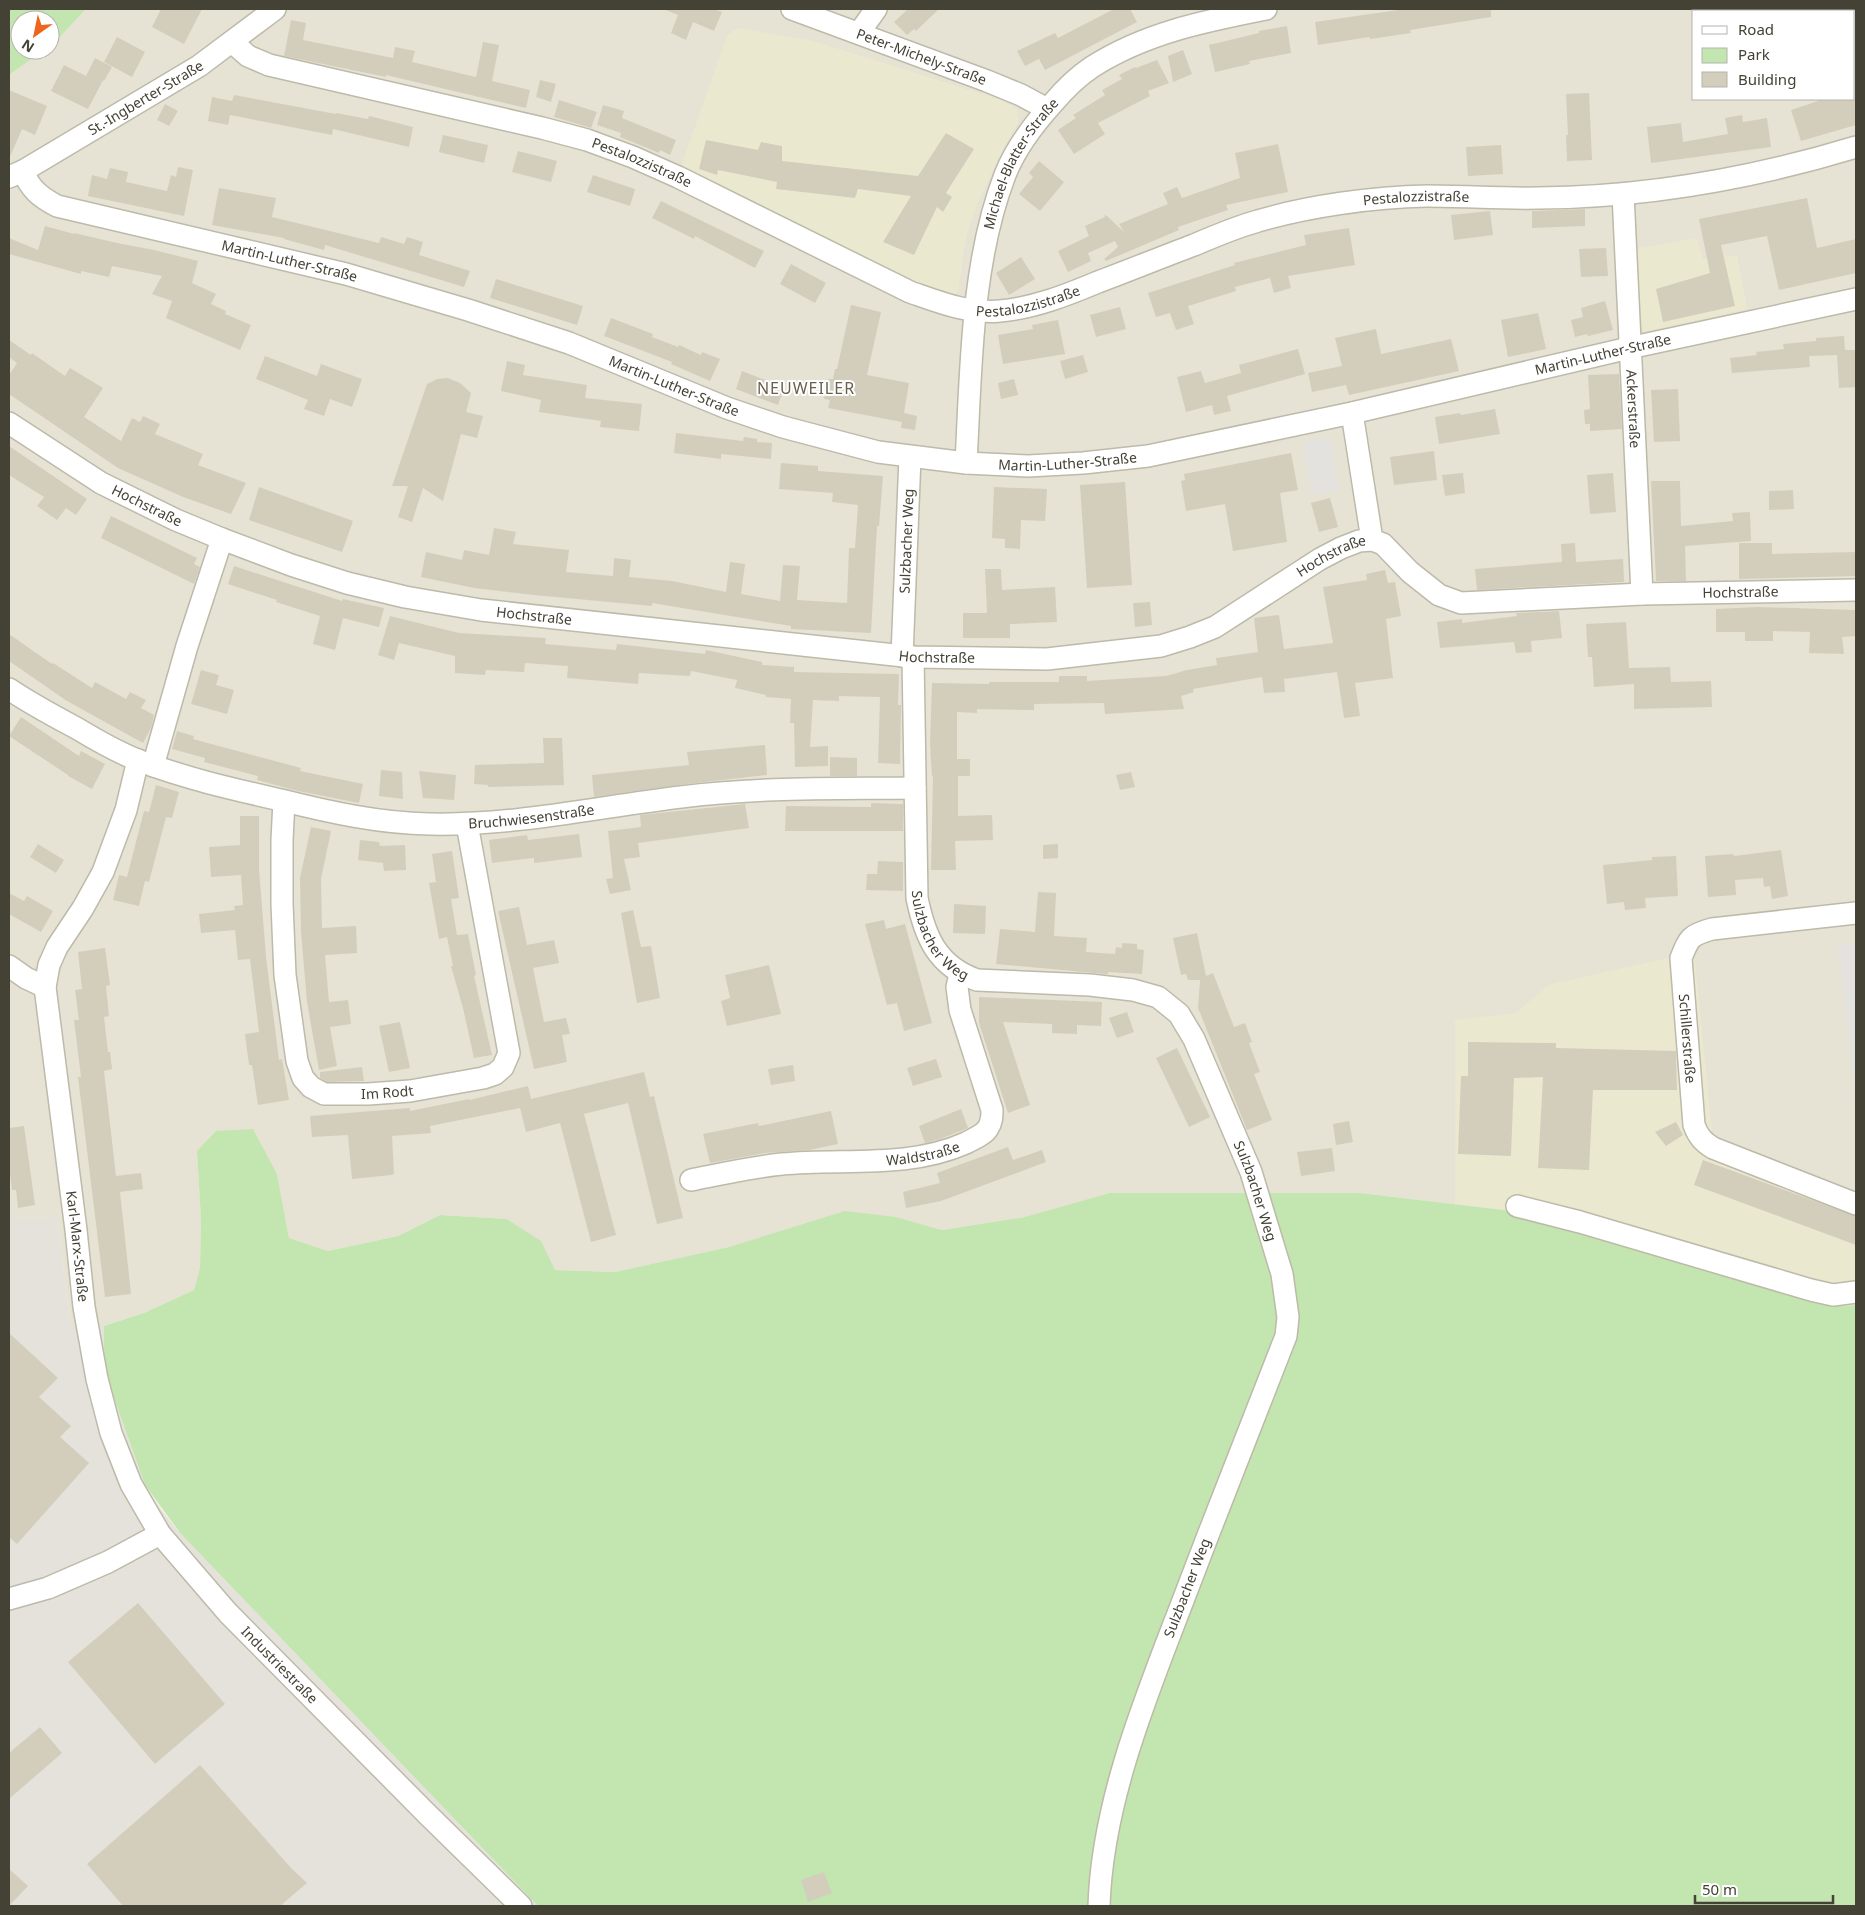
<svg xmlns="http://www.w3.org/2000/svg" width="1865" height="1915" viewBox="0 0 1865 1915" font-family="'Noto Sans',sans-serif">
<rect width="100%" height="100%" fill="#f2f1e6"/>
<path fill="#e6e3d4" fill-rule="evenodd" d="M86,9H1856V1305L1520,1212L1360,1193L1025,1217L942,1230L896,1217L729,1247L615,1272L555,1270L540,1241L507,1219L440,1215L398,1236L328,1251L289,1238L277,1174L197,1151L201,1220L200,1268L194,1290L144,1313L104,1326L70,1325L57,1217L9,1218V75L44,50H50V46L57,40ZM1694,11H1854V99H1694Z"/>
<path fill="#e4e2da" d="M57,1217L70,1325L104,1326V1370L145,1485L161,1510L181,1534L538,1906H9V1218Z"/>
<path fill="#ebe8d0" d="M737,28L813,41L1001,100L1017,109L1018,122L1005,145L979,200L966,236L958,291L954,294L946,293L909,281L685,168L682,164L727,36Z
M1696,238L1703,259L1737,255L1747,309L1643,332L1635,249Z
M1694,952L1712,1135L1856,1191V1305L1842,1306L1520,1212L1455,1204V1020L1516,1013L1549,985Z"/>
<path fill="#c3e5b0" d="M9,9H86L57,40L50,46V20H20V50H44L9,75Z
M253,1129L277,1174L289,1238L328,1251L398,1236L440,1215L507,1219L541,1241L555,1270L615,1272L729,1247L845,1211L896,1217L942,1230L1025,1217L1110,1193H1360L1520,1212L1842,1306L1856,1305V1906H538L181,1534L145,1485L104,1370V1326L144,1313L194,1290L200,1268L201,1220L197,1151L216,1131Z"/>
<path fill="#e3e2de" d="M1329,437L1340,490L1313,496L1302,443Z
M1856,944V1093L1855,1094L1838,945Z"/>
<path fill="#d3cebc" d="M161,9H202L184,44L152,27Z
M663,9H714L722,12L714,31L693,22L686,40L671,33L678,15Z
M908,9H939L916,31L914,29L907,35L894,22Z
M1114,9H1130L1137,22L1045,70L1039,59L1025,66L1017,51L1055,33L1058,38Z
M1405,9H1491V17L1410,30L1411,33L1370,39L1369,37L1318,45L1315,22Z
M291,20L306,23L303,40L393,58L395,47L415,51L412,62L476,77L483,42L499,45L492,81L530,90L526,108L386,75V77L284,56Z
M1287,26L1291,53L1249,61L1250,64L1215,72L1209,45L1259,33V31Z
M117,37L145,52L132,77L104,62Z
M1183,50L1192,74L1173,82L1168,56Z
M95,58L112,67L104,81L103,80L88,109L51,91L64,65L86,76Z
M1157,60L1169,83L1148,91L1150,96L1098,123L1105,134L1074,154L1058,130L1076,118L1073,115L1105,95L1102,90L1122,79L1119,75L1135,67L1136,68Z
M540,80L556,84L551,102L536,97Z
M9,90L47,106L35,135L22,129L9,159Z
M1589,93L1592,160L1567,161L1566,135H1568L1566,94Z
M234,95L336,114V113L368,119L369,116L413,127L409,147L333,129L332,135L230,115L228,125L208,121L212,97L232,101Z
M1818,99H1856V125L1801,141L1791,110L1818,101Z
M559,100L597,112L591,128L554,117Z
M165,104L178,111L169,126L157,120Z
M603,105L624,111L622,118L676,140L670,155L660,150L659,153L640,145L620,137L621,133L597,125Z
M1742,115L1743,122L1767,118L1771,147L1651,163L1647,127L1681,123L1683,142L1728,134L1725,118Z
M946,133L974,149L946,193L952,197L943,212L937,207L914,255L883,242L911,196L858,189L855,198L776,189L777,182L718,170L717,175L699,169L706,140L758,150L761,142L782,146V161L918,176Z
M443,135L488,145L484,163L439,152Z
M1278,144L1288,192L1226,205L1228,210L1178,227L1179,230L1106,261L1104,259L1118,247L1115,241L1088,253L1091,261L1068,272L1058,251L1089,236L1085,226L1105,217L1104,215L1107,216L1124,232L1119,224L1168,204L1163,193L1177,187L1182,198L1240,178L1235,153Z
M1501,145L1503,174L1468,176L1466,147Z
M518,151L557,161L551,182L512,172Z
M1039,161L1064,182L1040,211L1019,194L1033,177L1029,173Z
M178,167L193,170L184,216L88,196L92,175L107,179L110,168L128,172L126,182L167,191L171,175L176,177Z
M593,175L635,189L630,206L587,192Z
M219,188L276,198L272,217L379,243L381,237L404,244L407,237L423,242L419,255L470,271L464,287L325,245L324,250L284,239V238L212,225Z
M1807,198L1817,248L1856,239V273L1779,290L1767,236L1721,245L1735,306L1663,322L1656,289L1710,273L1699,219Z
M661,201L764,251L755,268L695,236L694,239L652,218Z
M1585,209V226L1532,228V211Z
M1490,211L1493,235L1454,240L1451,215Z
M45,226L74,234V233L117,243L154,250L198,261L192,283L216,294L211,304L226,311L225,314L251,325L240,350L166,318L172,301L152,294L162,276L112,266L109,277L81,271V274L9,254V238L38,250Z
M1349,228L1355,265L1288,276L1291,288L1274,293L1270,278L1235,287L1236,291L1188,306L1194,324L1176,330L1170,313L1156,317L1148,293L1235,265L1234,263L1306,245L1304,235Z
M1606,248L1608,276L1581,277L1579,249Z
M1021,257L1035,279L1009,295L996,273Z
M791,264L826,283L815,303L780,284Z
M496,279L583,306L577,325L490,298Z
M1605,301L1613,330L1588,336L1587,334L1575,337L1571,320L1583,317L1581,308Z
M851,305L881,312L867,375L909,383L904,413L917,416L915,430L901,428L902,422L828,408L830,400L824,399L828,379H833L835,369H837Z
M1120,307L1126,329L1096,337L1090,315Z
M1538,313L1546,349L1508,357L1501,320Z
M611,318L653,334L652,337L678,347L679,345L701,355L702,352L720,359L710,381L671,364L672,362L604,336Z
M1058,320L1065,354L1003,364L998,335L1033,329L1032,325Z
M1376,329L1381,354L1451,339L1459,371L1349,395L1346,385L1312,392L1308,373L1342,366L1335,338Z
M1844,336L1845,350H1856V387L1839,388L1837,355L1809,356L1810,367L1732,373L1730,358L1757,355L1756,352L1784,349L1783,344L1816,341V338Z
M9,340L31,355L32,353L65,376L70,368L103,388L84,417L121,441L132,418L140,422L143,416L160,424L155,434L203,454L198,465L246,483L231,514L183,497L118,468L9,394V375L17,363L9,357Z
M1298,349L1305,374L1227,396L1231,411L1214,415L1212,405L1186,412L1177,377L1201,371L1205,383L1241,373L1239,365Z
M1083,355L1088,372L1065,379L1060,361Z
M265,356L317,376L321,364L362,379L352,407L330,399L324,416L304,409L308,400L256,379Z
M507,361L525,365L523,375L587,385L585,398L642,404L639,431L600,427L601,421L539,412L541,400L501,391Z
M742,371L784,387L778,405L736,389Z
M1619,374L1622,429L1590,431V424H1585L1584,410L1590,409L1588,375Z
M448,378L460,383L471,393L466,412L483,416L477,438L461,434L443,501L423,488L412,522L398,517L408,486H392L427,384L437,379Z
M1014,379L1018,395L1001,399L998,383Z
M1678,389L1680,441L1654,442L1651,390Z
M1495,409L1500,434L1439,444L1435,417L1460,413L1461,415Z
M676,433L743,441L744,437L757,439V442L772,443L771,459L721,454V459L674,453Z
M9,446L87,499L76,515L66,508L57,520L37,506L44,497L9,475Z
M1434,451L1437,480L1394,485L1390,457Z
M1291,453L1298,490L1280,493L1287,542L1233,551L1225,504L1186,511L1181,481L1185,480L1184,474Z
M781,463L818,466V471L883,476L879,526H877L871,633L791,629V626L652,603V606L534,595L474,588L421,577L426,552L462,560L464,550L489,555L494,528L516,532L513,544L569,550L566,572L613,576L614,558L631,560L629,577L672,581L726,592L730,562L745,564L741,594L780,601L783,565L800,566L797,600L847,603L849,548H855L858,505L832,502L833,493L779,489Z
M1463,473L1465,493L1445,496L1442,475Z
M1613,473L1616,512L1590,514L1587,475Z
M1651,481H1680L1681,526L1733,521L1732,513L1750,512L1751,541L1685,546L1686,581H1656Z
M1125,482L1132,585L1087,588L1080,485Z
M259,487L353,521L342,552L249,520Z
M994,487L1047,489L1045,521L1021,520L1020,549L1005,548V539L992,538Z
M1793,490L1794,509L1769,510V491Z
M1330,498L1338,527L1319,532L1311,503Z
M111,516L197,558L194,564L200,567L194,584L101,538Z
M1575,543L1576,562L1623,559L1624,582L1477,590L1475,569L1562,562L1561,544Z
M1739,543H1772V554L1856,552V576L1739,579Z
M234,566L342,601L343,599L384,608L379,627L343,618L335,650L313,644L320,616L276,602L277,600L228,584Z
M985,569H1001L1002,590L1055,587L1057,622L1010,624V638H963V613H987Z
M1385,570L1388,583L1395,582L1401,616L1386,619L1393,678L1355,683L1360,716L1344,718L1337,672L1284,679L1285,692L1264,693L1262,677L1193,689L1194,692L1181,696L1184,709L1105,714L1104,703L1034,704V710L977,709V713L957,712V759H970V776H958V816L992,815L993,840L955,841L956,870H931L933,776H932L930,744L932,683L989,684V682H1059V676H1087V681L1166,676L1187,670L1217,665L1216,658L1258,652L1254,618L1279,615L1284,649L1333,643L1323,587L1367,580L1366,574Z
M1150,602L1152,625L1135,627L1133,603Z
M1758,607L1856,610V636L1842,637L1844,654L1809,653L1810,632L1773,631V641H1745V632H1716V609Z
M1559,611L1562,638L1531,641L1532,652L1516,653L1514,642L1440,648L1437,622L1462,619V623L1517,616L1516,613Z
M390,616L459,633L546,638L545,644L616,650L617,644L705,654L706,650L762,662V665L794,667V672L899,674L898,705H901V709L900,764L878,763L880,697L839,696V701L813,700L810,747L828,746V766L795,767L794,723H790L791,699L766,697V695L735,688L737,680L691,671L690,676L639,673L638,684L567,678L568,666L525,663L524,672L486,670L485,675L455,673V656L399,643L394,660L378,655Z
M1626,622L1629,668L1670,667L1671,682L1711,681L1712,707L1634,709V684L1594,687L1592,657H1588L1586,624Z
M9,634L52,664L53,663L92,688L95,682L126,699L130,692L146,700L141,708L154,715L151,728L143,743L67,701L9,661Z
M201,670L219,675L216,685L234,690L227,714L191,704Z
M21,717L79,756L81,751L105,764L92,789L68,776V775L9,736Z
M177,731L194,736L193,739L301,768L300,771L363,784L359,803L298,791L257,780L258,776L204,762L205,758L172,749Z
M543,738H562L564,785L488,787V785L474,784L475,765L544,763Z
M765,745L767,775L679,785L594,797L592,775L689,765L687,752Z
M830,757L857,758V776H830Z
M381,770L402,772L403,799L379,796Z
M419,771L456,775L454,800L423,798Z
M1131,772L1135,787L1120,790L1116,775Z
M156,785L179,792L172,818L166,817L149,882L145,881L139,906L113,900L119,875L127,877L144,811L149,812Z
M871,803L903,804V831H785L786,806L871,807Z
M745,804L749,828L638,843L640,857L624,859L631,890L610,894L606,879L613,878L608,831L641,827L640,815Z
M240,816H259V869L266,957L279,1060L282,1059L289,1100L258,1105L252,1065H249L245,1034L259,1032L250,959L238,960L235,930L201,933L199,914L235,910L234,906L243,905L241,875L211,877L209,847L240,845Z
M311,827L331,831L321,879L322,928L356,926L357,953L325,955L329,1002L348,1000L351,1024L330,1027L337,1066L319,1070L307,1002L301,932L300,878Z
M579,834L582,857L534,863V858L492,863L489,840L527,835L528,840Z
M360,840L379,842L380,846L405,845L406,870L384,871L383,863L358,860Z
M38,844L64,860L56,873L30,857Z
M1058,844V858L1043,859V845Z
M1781,850L1788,896L1772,899L1770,886L1764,887L1763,878L1735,880L1736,895L1708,897L1705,856L1733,854L1734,856Z
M452,851L459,898L451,899L457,935L468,934L476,975L474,976L492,1055L474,1058L463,1008L451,966H453L447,937L439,939L429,883L436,882L432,854Z
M1676,856L1678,896L1645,898L1646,908L1625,910L1624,902L1607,904L1603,865L1652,860V857Z
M878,861L903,862V891L866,890L867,874H877Z
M1038,892L1056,893L1054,936L1087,938L1086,952L1115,954L1116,947L1122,948V943L1137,944V949L1144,950L1142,974L1108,972V974H1106L996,964L1000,929L1035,932Z
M9,893L24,901L27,896L53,911L41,932L9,914Z
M954,904L986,906L985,934L953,933Z
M519,907L527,945L554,940L559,963L533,968L544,1022L566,1018L570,1034L562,1035L567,1062L534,1069L498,911Z
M633,910L641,947L651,946L660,998L637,1003L621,913Z
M884,920L886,929L905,924L932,1023L904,1031L897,1003L887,1005L865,924Z
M1197,933L1206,976L1213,973L1234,1027L1245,1023L1252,1042L1249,1043L1260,1072L1254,1074L1272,1120L1247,1130L1198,1008L1200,980H1188L1186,974L1181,975L1173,938Z
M105,948L110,985L106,986L109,1016L104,1017L108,1052H110L112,1069L104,1071L116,1176L141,1173L143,1189L120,1192L131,1294L105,1297L78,1077H81L74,1020H79L75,990L82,989L78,952Z
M769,965L781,1014L727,1026L721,1001L730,998L725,975Z
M979,997L1102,1002L1101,1026L1077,1025V1034L1052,1033V1024L1003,1022L1030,1105L1008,1113L979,1023Z
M1127,1012L1134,1032L1117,1038L1109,1018Z
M400,1022L410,1068L389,1072L379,1026Z
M1468,1042L1556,1043V1048L1676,1051L1677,1090H1593L1589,1170L1538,1168L1543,1077L1514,1078L1511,1156L1458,1154L1461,1076H1468Z
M1177,1048L1210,1117L1189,1127L1156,1058Z
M936,1059L942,1077L913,1086L907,1068Z
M793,1065L795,1081L771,1085L768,1069Z
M362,1067L364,1081L327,1082L320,1078V1072Z
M644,1072L650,1097L654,1096L683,1218L657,1224L628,1103L584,1114L616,1235L591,1242L560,1123L526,1132L520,1108L430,1126L431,1133L392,1136L394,1174L391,1175L352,1179L348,1135L312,1137L310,1116L410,1108V1111L469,1099V1100L528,1086L531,1099Z
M961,1109L968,1128L940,1139L925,1143L919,1126Z
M831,1111L838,1144L809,1150L765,1153L710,1163L703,1134L758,1123L759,1126Z
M1349,1121L1353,1142L1336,1145L1333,1124Z
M1676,1122L1683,1135L1666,1146L1655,1132Z
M24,1126L35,1205L18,1208L16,1190H12L9,1166V1128Z
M1008,1147L1013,1160L1042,1150L1046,1162L941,1201L906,1208L903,1192L940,1183L937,1173Z
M1332,1148L1335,1171L1301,1176L1297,1152Z
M1703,1160L1856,1216V1245L1694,1185Z
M9,1333L58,1378L39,1397L71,1426L60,1437L89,1463L17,1544L9,1537Z
M138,1603L225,1704L155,1764L68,1662Z
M40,1727L62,1753L9,1799V1753Z
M200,1765L291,1868L307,1883L280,1906H123L87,1864Z
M9,1869L28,1886L9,1906Z
M824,1872L832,1893L808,1902L801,1880Z"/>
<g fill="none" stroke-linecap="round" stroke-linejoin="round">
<defs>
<g id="street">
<path id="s1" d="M792,9L987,81L1021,95L1047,109"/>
<path d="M859,33L876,9"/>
<path id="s2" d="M232,42L248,56L269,65L542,128L587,140L633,157L678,177L910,292C939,302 968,314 1000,311C1034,308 1067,295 1098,282C1130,270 1162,257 1194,245C1215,236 1236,227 1258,221C1308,206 1374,197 1427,196C1464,196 1502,199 1539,198C1646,197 1754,178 1856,147"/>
<path id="s3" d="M23,171C30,189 40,197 57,206L346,274L468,310L569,343L727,408L783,427L878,452L966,463L1028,466L1083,463L1148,456L1352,413L1629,348L1856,299"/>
<path id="s4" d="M9,177L23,171L199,66L275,9"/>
<path id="s5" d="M1623,194L1642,594"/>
<path d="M1352,413L1372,540"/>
<path id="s6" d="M9,423L101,483L176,520L222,539L291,565L347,583L405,597L481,610L913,657L1047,659L1161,646L1190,637L1215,627L1320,559L1341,548L1359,541L1372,540L1383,544L1410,572L1439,595L1461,603L1642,594L1856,590"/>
<path id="s7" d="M966,463C971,370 971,263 1005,175C1015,149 1034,124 1053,103C1064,90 1077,77 1092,67C1145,33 1205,21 1266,9"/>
<path id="s8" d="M902,656L910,457"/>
<path id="s9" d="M913,657L917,898C925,937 937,966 977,980L1090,985L1133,990L1158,997L1179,1014L1194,1039L1251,1172L1282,1274L1288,1317L1286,1336C1250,1427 1214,1519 1179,1611C1143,1704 1102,1806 1099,1906"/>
<path id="s10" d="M9,689C31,704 54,716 78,729C98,741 119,753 140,761C187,779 237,790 285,801C333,813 380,823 429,824C513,826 597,807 681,797C758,787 837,789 915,788"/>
<path id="s11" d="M138,760L126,810L103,872L83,908L57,947L49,965L45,987L76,1230L84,1307L97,1379L111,1433L131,1484L160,1534L228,1613L427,1814L521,1906"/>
<path d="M153,766L187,646L222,539"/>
<path id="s12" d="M284,801L282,840V904L285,975L297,1061L303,1078L311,1087L324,1094H368L410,1091L483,1078L495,1074L503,1067L509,1053L467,824"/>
<path id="s13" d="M1856,913L1712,929C1690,935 1689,938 1681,958L1694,1125C1698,1136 1703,1142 1713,1148L1856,1204"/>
<path d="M9,966L26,978L45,987"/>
<path id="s14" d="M691,1180C721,1174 751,1167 782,1164C844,1158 907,1169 966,1143C973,1139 984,1135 988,1128C992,1122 992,1116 992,1110L960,1010L957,987L960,974"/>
<path d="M1517,1206L1580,1222L1811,1290L1833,1295L1856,1292"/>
<path d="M9,1599L48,1588L108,1562L160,1534"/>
</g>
</defs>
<use href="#street" stroke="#bdbaa9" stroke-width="24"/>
<use href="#street" stroke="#fff" stroke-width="21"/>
</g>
<g text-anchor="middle" stroke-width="4" stroke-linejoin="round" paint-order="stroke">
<g font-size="14" fill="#444135" stroke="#fff">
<text dy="5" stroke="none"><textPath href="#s1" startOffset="138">Peter-Michely-Straße</textPath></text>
<text dy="5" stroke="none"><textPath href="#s4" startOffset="158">St.-Ingberter-Straße</textPath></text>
<text dy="5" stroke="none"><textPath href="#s2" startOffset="430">Pestalozzistraße</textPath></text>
<text dy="5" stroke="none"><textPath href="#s7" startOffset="309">Michael-Blatter-Straße</textPath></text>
<text dy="5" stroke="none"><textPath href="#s2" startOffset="1255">Pestalozzistraße</textPath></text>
<text dy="5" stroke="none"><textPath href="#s3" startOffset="289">Martin-Luther-Straße</textPath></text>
<text dy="5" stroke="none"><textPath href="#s2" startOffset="850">Pestalozzistraße</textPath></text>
<text dy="5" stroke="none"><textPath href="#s3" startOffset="1646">Martin-Luther-Straße</textPath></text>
<text dy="5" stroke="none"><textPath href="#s3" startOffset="694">Martin-Luther-Straße</textPath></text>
<text dy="5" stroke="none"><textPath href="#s5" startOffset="215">Ackerstraße</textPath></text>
<text dy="5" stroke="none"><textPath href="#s3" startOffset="1099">Martin-Luther-Straße</textPath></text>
<text dy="5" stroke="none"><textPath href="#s6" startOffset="161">Hochstraße</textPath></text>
<text dy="5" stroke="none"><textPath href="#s8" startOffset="115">Sulzbacher Weg</textPath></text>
<text dy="5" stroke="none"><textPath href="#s6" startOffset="1390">Hochstraße</textPath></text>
<text dy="5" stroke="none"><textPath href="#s6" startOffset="1825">Hochstraße</textPath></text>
<text dy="5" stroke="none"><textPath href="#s6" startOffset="566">Hochstraße</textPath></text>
<text dy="5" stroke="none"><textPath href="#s6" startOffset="971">Hochstraße</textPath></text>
<text dy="5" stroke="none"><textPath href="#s10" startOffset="549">Bruchwiesenstraße</textPath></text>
<text dy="5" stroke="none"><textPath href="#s9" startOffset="286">Sulzbacher Weg</textPath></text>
<text dy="5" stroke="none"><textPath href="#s13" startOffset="271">Schillerstraße</textPath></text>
<text dy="5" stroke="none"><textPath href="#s12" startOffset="369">Im Rodt</textPath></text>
<text dy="5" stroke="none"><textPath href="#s14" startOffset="234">Waldstraße</textPath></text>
<text dy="5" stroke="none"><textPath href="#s9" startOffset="751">Sulzbacher Weg</textPath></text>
<text dy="5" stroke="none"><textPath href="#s11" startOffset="509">Karl-Marx-Straße</textPath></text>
<text transform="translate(1187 1588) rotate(-69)" y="5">Sulzbacher Weg</text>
<text dy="5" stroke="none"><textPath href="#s11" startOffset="989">Industriestraße</textPath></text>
</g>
<g font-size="16" letter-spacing="1" fill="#67614d" stroke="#fff">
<text x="806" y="394">NEUWEILER</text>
</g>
</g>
<rect width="1865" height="1915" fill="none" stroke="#444135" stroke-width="20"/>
<rect x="1692" y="10" width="162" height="90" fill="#ffffff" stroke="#b4b3ae"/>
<rect x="1702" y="26" width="25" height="8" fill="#ffffff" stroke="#b4b3ae"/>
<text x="1738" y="35" font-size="15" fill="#444135">Road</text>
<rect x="1702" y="48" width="25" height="15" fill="#c3e5b0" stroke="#b4b3ae"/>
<text x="1738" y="60" font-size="15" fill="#444135">Park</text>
<rect x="1702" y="72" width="25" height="15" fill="#d3cebc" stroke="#b4b3ae"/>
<text x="1738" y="85" font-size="15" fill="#444135">Building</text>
<g transform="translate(35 35) rotate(213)"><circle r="24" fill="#ffffff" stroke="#b4b3ae"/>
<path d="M0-4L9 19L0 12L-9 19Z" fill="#f0651e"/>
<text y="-8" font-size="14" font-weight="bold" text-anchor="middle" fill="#444135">N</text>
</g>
<path d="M1695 1895v8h138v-8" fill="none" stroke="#444135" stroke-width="2.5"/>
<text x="1702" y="1895" font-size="15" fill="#444135" stroke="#ffffff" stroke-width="4" paint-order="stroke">50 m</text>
</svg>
